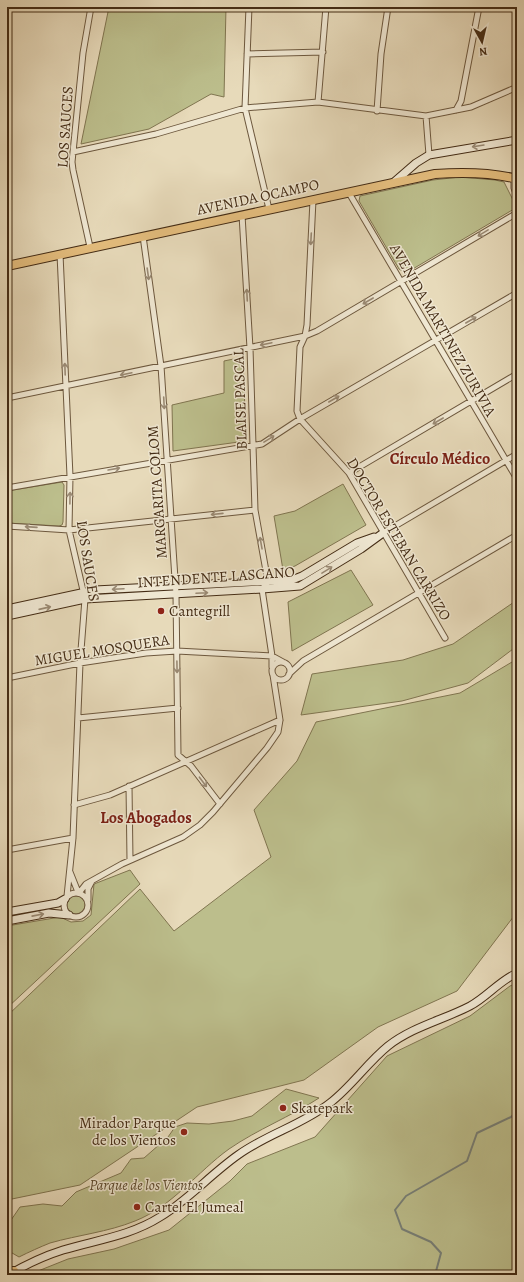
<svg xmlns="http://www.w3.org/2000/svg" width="524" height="1282" viewBox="0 0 524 1282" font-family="Alegreya,serif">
<rect width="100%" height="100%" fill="#e7daba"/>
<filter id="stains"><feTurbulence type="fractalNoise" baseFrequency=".005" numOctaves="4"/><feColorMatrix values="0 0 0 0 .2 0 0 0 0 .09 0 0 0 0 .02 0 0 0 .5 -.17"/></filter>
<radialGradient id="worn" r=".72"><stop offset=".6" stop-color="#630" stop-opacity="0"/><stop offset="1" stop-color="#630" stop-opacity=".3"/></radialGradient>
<path fill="#bcbe8c" stroke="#807550" d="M109,7H226L224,97L211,94L149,129L81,144Z
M460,177L495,180L504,182L516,206L514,209L406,273L399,269L359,201L360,196L433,180Z
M243,357L246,441L173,451L172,405L224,393V361Z
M62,482L64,485L63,522L62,525L59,526L7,523V491Z
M343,484L366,525L295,566L283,570L274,516L295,511Z
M351,570L373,605L292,651L288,602Z
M517,600V646L468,683L402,701L301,715L312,674L403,660L453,644Z
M517,659V912L457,991L378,1027L304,1080L197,1107L80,1185L7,1200V1016L140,889L174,931L271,857L254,810L297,761L316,722L460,693Z
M130,870L140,884L7,1008V926L60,917L71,922L83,921L91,915L94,884Z
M67 905a9 9 0 1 1 18 0a9 9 0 1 1-18 0Z
M517,983V1275H28L68,1259L114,1249L169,1230L230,1181L247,1164L315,1137L387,1056L470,1016L510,986Z
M286,1089L319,1098C290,1117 258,1129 229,1149C197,1172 173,1206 135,1221C108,1232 78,1235 50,1243C40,1247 29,1252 19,1257L7,1250V1226L20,1207L43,1204L62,1206L76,1192L121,1173L131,1159L144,1158L168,1137L175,1127L187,1123L209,1124L233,1121L252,1116Z"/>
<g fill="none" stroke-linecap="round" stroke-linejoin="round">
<path stroke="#788078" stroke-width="2" d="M435,1275L441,1253L431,1242L402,1229L395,1210L406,1196L467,1161L477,1133L511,1117L517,1111"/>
<defs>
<path id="street" d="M249,7L245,108L269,209
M247,54L323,52
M318,102L326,7
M456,110L461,101L479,7
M377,111L381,54L388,7
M426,116L429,155
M73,152L156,134L245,108L318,102L426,116L471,107L515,88
M514,178V188L517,196
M349,193L517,479
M313,200L307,325L305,336L300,347L297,411L300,419L349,473L445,638
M242,215L250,348L255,510L268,582L262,589L272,656V667
M143,236L161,366L176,594L178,755L191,766L220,804
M90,247L73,170L72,162L83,53L91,7
M60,254L70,476L69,530L85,599L80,663L73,838L67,896
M7,398L305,336L317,331L517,213
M349,473L517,374
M7,488L262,444L300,419L517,293
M7,526L69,530L255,510
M383,533L517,454
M272 671a9 9 0 1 1 18 0a9 9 0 1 1-18 0Z
M289,674L303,661L517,535
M7,678L80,663L146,653L177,651L272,656L283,662
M78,718L178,708
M129,786L130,860
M74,805L110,795L280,720
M7,850L73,838
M70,872L78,892
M64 905a12 12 0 1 1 24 0a12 12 0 1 1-24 0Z
M79,893L86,884L122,864L183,837L200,825L213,812L267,748L278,732L280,720L273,675
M88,900V889L92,881"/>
<path id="secondary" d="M393,183L416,163L429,155L517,140
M7,609L95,590L292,580L302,576L357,543L374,537
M7,616L85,599L262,589L300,586L361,549L383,533
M7,912L58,903L65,899
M7,921L49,913L69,915
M8,1275C25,1265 44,1256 63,1250C96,1240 130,1236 160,1217C188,1200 211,1174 238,1155C267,1134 302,1125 330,1103C352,1086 367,1063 388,1046C412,1027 443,1020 470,1006C487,997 499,981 517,973"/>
<path id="primary" d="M7,266L435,174C463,172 490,172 517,179
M7,1271H14"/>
</defs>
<use href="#street" stroke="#6d583e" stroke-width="7"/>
<use href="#secondary" stroke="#442c15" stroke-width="9"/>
<use href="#primary" stroke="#442c15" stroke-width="10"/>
<use href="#street" stroke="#efe7d2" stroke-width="5"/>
<use href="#secondary" stroke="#efe7d2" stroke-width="7"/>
<use href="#primary" stroke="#e4bd7d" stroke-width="8"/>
</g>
<defs><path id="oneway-shaft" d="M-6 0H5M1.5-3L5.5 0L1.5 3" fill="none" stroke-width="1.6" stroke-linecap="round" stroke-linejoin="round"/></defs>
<g stroke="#9a8a74">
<use href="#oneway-shaft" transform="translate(478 146) rotate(171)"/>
<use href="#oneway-shaft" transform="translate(483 233) rotate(149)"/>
<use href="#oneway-shaft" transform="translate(311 239) rotate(93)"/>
<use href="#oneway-shaft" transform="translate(148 274) rotate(82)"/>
<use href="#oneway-shaft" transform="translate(247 295) rotate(-93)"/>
<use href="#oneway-shaft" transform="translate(368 301) rotate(150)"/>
<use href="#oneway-shaft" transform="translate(471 320) rotate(-30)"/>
<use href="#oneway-shaft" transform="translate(266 344) rotate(168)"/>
<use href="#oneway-shaft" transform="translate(65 369) rotate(-92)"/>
<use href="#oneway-shaft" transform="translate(126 374) rotate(168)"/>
<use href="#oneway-shaft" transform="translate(334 399) rotate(-30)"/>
<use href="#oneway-shaft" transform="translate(164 403) rotate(87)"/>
<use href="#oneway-shaft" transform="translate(438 421) rotate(150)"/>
<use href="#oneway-shaft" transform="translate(269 439) rotate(-32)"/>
<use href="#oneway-shaft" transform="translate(114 469) rotate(-10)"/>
<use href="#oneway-shaft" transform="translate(70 498) rotate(-89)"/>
<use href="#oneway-shaft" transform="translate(217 514) rotate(174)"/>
<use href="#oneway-shaft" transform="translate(31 527) rotate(-176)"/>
<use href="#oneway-shaft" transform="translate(261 543) rotate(-100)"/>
<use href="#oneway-shaft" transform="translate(327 570) rotate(-32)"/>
<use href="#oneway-shaft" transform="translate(118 589) rotate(177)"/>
<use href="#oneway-shaft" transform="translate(202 593) rotate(-3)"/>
<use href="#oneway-shaft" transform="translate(45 608) rotate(-13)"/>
<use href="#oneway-shaft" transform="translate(177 667) rotate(89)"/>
<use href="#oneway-shaft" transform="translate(203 782) rotate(53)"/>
<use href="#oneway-shaft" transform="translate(38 915) rotate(-11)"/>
</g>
<g fill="#8f2418" stroke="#efe7d2" stroke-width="1.5">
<circle cx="161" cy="611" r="4"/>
<circle cx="283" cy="1108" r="4"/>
<circle cx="184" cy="1132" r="4"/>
<circle cx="137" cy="1207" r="4"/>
</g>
<g text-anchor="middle" stroke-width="3" stroke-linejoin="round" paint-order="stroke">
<g font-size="15" fill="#442c15" stroke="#efe7d2">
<text transform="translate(65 127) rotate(-86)" y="5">LOS SAUCES</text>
<text transform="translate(258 197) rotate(-12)" y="5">AVENIDA OCAMPO</text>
<text transform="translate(443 330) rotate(60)" y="5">AVENIDA MARTINEZ ZURIVIA</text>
<text transform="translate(240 399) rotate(-92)" y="5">BLAISE PASCAL</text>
<text transform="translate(157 492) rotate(-94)" y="5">MARGARITA COLOM</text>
<text transform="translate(399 539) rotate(59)" y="5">DOCTOR ESTEBAN CARRIZO</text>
<text transform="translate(88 561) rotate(81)" y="5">LOS SAUCES</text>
<text transform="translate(216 577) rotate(-4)" y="5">INTENDENTE LASCANO</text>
<text transform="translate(102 650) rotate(-9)" y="5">MIGUEL MOSQUERA</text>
</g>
<g font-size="15" fill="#442c15" stroke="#efe7d2" text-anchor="start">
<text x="169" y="616">Cantegrill</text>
<text x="291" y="1113">Skatepark</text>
<text x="176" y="1128" text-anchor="end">Mirador Parque<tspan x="176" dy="17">de los Vientos</tspan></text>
<text x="145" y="1212">Cartel El Jumeal</text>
</g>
<g font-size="15" font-style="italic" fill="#5c492d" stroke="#efe7d2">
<text x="146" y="1190">Parque de los Vientos</text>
</g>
<g font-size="16" font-weight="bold" fill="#7a1f14" stroke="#efe7d2">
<text x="440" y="464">Círculo Médico</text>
<text x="146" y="823">Los Abogados</text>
</g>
</g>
<rect width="524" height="1282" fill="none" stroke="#e7daba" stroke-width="24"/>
<rect x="8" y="8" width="508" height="1266" fill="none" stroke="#442c15" stroke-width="2"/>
<rect x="12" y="12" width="500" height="1258" fill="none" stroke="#442c15"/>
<g transform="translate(482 42) rotate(172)" stroke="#efe7d2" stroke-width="3" paint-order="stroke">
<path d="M0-3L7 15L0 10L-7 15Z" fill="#442c15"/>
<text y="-6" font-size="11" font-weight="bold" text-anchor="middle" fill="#442c15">N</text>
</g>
<rect width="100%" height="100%" filter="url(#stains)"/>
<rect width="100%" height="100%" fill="url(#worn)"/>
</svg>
